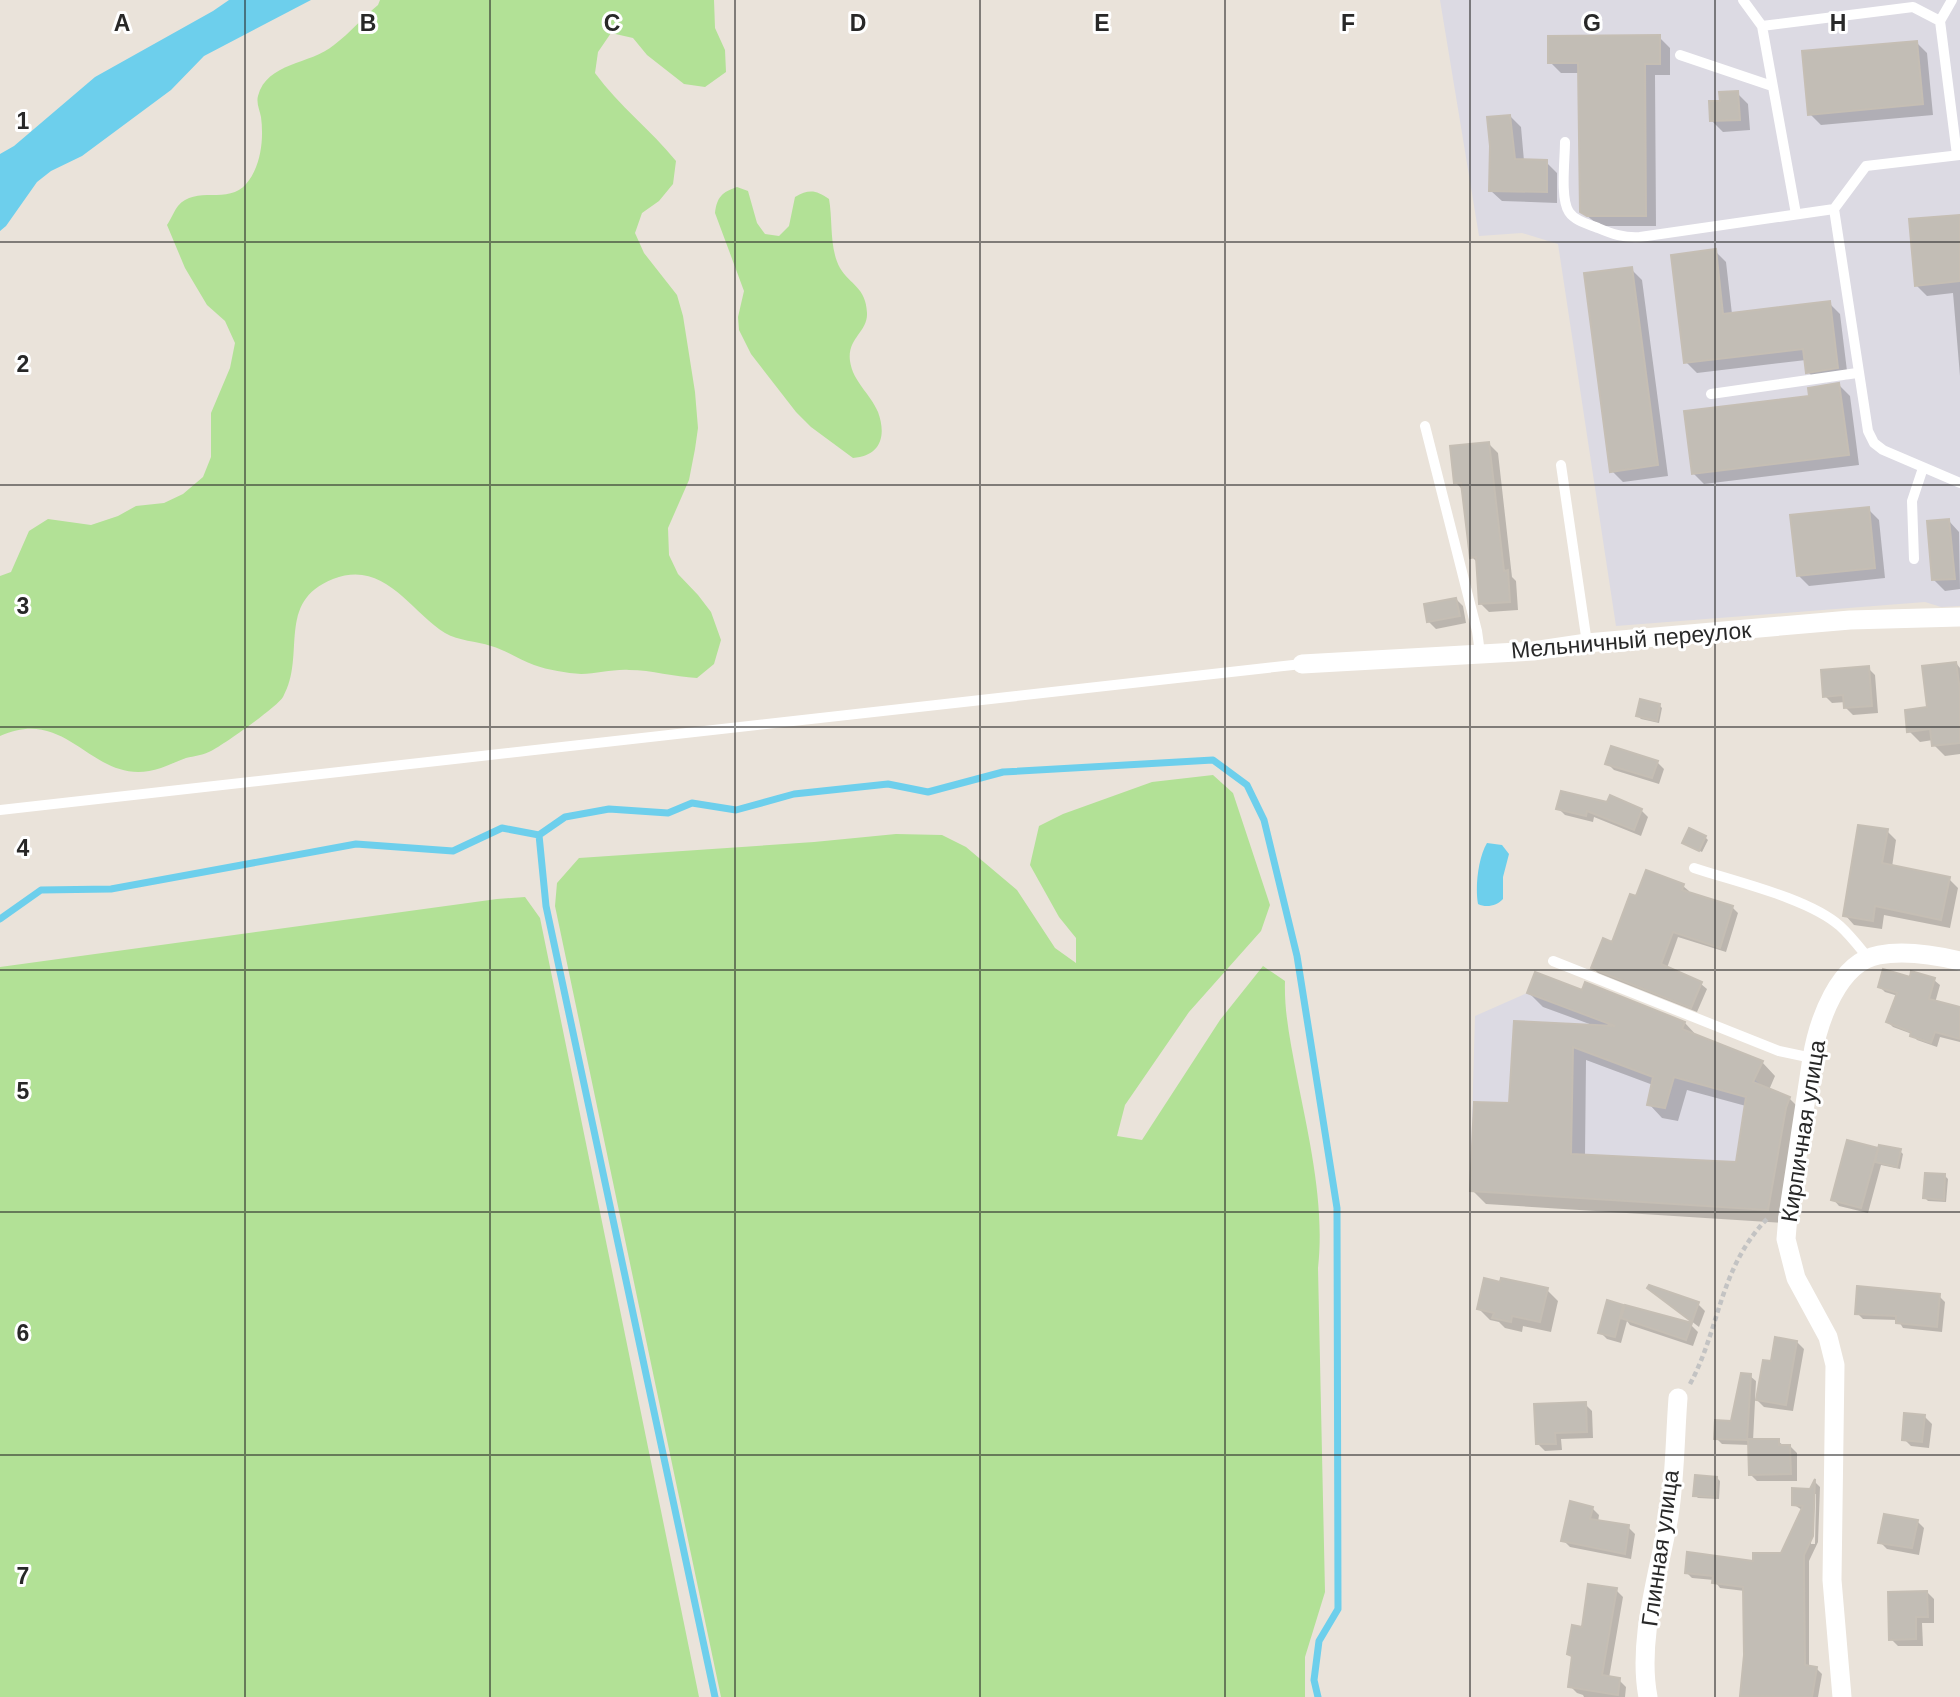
<svg xmlns="http://www.w3.org/2000/svg" width="1960" height="1697" viewBox="0 0 1960 1697" font-family="Helvetica,sans-serif">
<rect width="100%" height="100%" fill="#eae3da"/>
<path fill="#dcdae3" d="M1440,0H1960V606L1941,607L1925,602L1616,626L1558,244L1522,233L1479,236Z
M1535,972L1763,1061L1755,1080L1762,1086L1788,1096L1768,1210L1470,1191L1475,1016L1527,993Z"/>
<path fill="#b2e196" d="M380,0H714L715,28L725,50L726,72L705,87L684,84L647,55L633,38L611,33L598,52L595,73C619,106 651,130 676,161L673,184L659,201L642,213L635,233L644,253L677,295L683,316L695,392L698,428L695,449L689,480L668,528L669,555L678,574L698,595L711,612L721,640L714,664L697,678C674,677 652,670 629,670C613,669 597,674 581,674C567,673 548,670 534,665C519,660 506,650 491,646C476,641 459,641 445,633C409,610 384,559 333,579C275,602 307,655 283,697C277,707 223,745 211,751C204,755 194,756 186,758C177,761 170,765 161,768C92,791 72,704 0,736V576L11,572L29,531L48,519L91,525L118,516L136,506L164,503L183,494L203,477L211,457V413L230,368L235,343L225,321L207,305L185,268L167,225C171,219 174,211 178,206C195,185 229,205 246,184C261,167 264,139 261,117C260,111 256,103 258,96C267,62 310,65 334,45C350,33 363,17 378,5Z
M737,187L748,191L757,223L765,234L779,236L789,226L795,197C809,189 816,190 829,199C833,221 829,248 840,268C850,285 866,287 867,313C868,332 847,338 850,361C853,382 870,393 878,412C887,437 880,456 853,458L811,427L796,412L751,354L739,330L738,317L744,291L715,213C717,197 722,192 737,187Z
M1213,775L1233,793L1270,905L1261,931L1189,1012L1125,1105L1117,1136L1142,1140L1220,1020L1263,966L1285,981C1284,1014 1291,1044 1297,1077C1309,1139 1325,1204 1318,1268L1325,1592L1305,1657V1697H721L555,906L557,883L579,858L814,842L896,834L942,835L966,847L1017,890L1055,948L1076,963V938L1059,917L1030,865L1039,826L1063,814L1152,782Z
M525,897L540,918L699,1697H0V967L497,899Z"/>
<path fill="#6dcfec" d="M229,0H311L204,56L171,90L82,156L51,171L37,182L6,226L0,231V154L14,146L95,77L213,11Z
M1487,843L1502,845L1509,854L1503,877V899C1497,906 1486,908 1478,904C1475,887 1478,858 1487,843Z"/>
<path fill="#0003" fill-rule="evenodd" d="M1659,37L1670,48V75H1655L1656,226H1600L1582,212L1580,73H1561L1550,62Z
M1916,42L1927,53L1933,115L1821,125L1810,114Z
M1737,93L1748,104L1750,130L1723,132L1712,121L1722,102Z
M1510,116L1521,127L1524,161L1546,162L1557,173V203L1502,201L1491,191Z
M1960,216V376L1953,293L1927,296L1916,285Z
M1715,251L1726,262L1732,314L1829,303L1840,314L1848,379L1819,383L1808,372L1806,360L1697,373L1686,362Z
M1631,269L1642,280L1668,476L1623,482L1612,471Z
M1839,385L1850,396L1859,465L1704,484L1693,473Z
M1489,444L1498,453L1512,577L1516,581L1518,610L1489,612L1480,603L1478,563L1472,557L1464,491L1456,483Z
M1868,509L1879,520L1885,578L1809,586L1798,575Z
M1949,521L1959,532L1960,589L1945,591L1934,580Z
M1456,599L1463,606L1466,623L1436,629L1429,622Z
M1956,663L1960,668V754L1945,756L1934,745L1933,740L1920,742L1909,731L1929,708Z
M1868,668L1875,675L1878,713L1853,715L1846,708V702L1832,703L1825,696Z
M1659,705L1662,708L1659,723L1641,719L1638,716Z
M1657,762L1664,769L1659,784L1614,770L1607,763Z
M1558,808L1641,810L1648,817L1641,836L1594,817L1593,822L1565,815Z
M1887,831L1896,840L1892,867L1949,879L1958,888L1950,928L1884,915L1882,929L1854,925L1845,915Z
M1705,837L1708,840L1702,852L1687,845Z
M1683,886L1689,891L1688,894L1732,907L1738,913L1726,952L1678,937L1667,968L1701,984L1707,989L1697,1012L1598,973L1593,968L1613,944L1637,899Z
M1911,979L1934,980L1940,985L1935,1003L1960,1009V1042L1940,1037L1937,1047L1917,1040L1912,1034L1893,1027L1888,1022L1898,996L1885,992L1880,987Z
M1586,984L1685,1023L1699,1038L1762,1062L1775,1076L1769,1090L1789,1098L1803,1112L1782,1223L1486,1204L1472,1190L1511,1105L1516,1023L1595,1026L1543,1007L1529,993H1583ZM1586,1060L1653,1085L1649,1104L1662,1118L1678,1121L1687,1090L1746,1106L1738,1164L1585,1156Z
M1877,1150L1879,1152L1900,1151L1903,1154L1900,1169L1881,1165L1868,1213L1839,1206L1833,1199Z
M1945,1176L1948,1179L1946,1202L1928,1201L1925,1198Z
M1547,1290L1558,1301L1551,1332L1523,1326L1522,1332L1505,1328L1499,1322L1490,1320L1479,1309Z
M1657,1295L1698,1304L1705,1311L1699,1327Z
M1939,1296L1945,1302L1942,1332L1903,1328L1898,1320L1863,1319L1857,1313Z
M1622,1306L1626,1310L1691,1325L1698,1332L1693,1346L1630,1325L1627,1321L1621,1343L1607,1339L1600,1332Z
M1797,1342L1804,1349L1793,1411L1764,1407L1757,1400L1772,1363Z
M1750,1376L1756,1381L1753,1441H1778L1784,1446H1790L1797,1453V1481H1757L1750,1474V1445L1722,1444L1716,1438L1732,1423Z
M1585,1404L1592,1411L1593,1438L1561,1439L1562,1450L1545,1451L1538,1444Z
M1925,1417L1932,1424L1929,1448L1911,1446L1904,1439Z
M1717,1478L1720,1481L1719,1499L1698,1498L1695,1495Z
M1815,1482L1820,1487L1818,1542L1809,1561V1667L1816,1668L1822,1674L1818,1697H1744L1742,1695L1745,1655V1591L1720,1588L1714,1580L1692,1578L1686,1572L1755,1562L1782,1555L1802,1510L1793,1504L1811,1491ZM1812,1494H1816L1815,1544H1811Z
M1592,1508L1599,1515L1598,1522L1628,1527L1635,1534L1631,1559L1570,1547L1563,1540Z
M1917,1521L1924,1528L1919,1555L1887,1549L1880,1542Z
M1616,1590L1623,1597L1609,1678L1619,1680L1626,1687L1625,1697H1584L1583,1695L1577,1693L1570,1686L1574,1659L1568,1654L1583,1629Z
M1927,1592L1934,1599V1623H1922L1923,1646H1898L1891,1639Z"/>
<g fill="none" stroke-linecap="round" stroke-linejoin="round">
<path stroke="#6dcfec" stroke-width="7" d="M539,835L546,906L715,1697
M0,919L41,890L111,889L356,844L453,851L502,828L539,835L565,817L609,809L668,813L692,803L736,810L794,794L888,784L928,792L1003,772L1213,760L1247,785L1264,820L1297,956L1337,1208L1338,1609L1319,1641L1314,1680L1318,1697"/>
</g>
<path fill="#c2bdb5" stroke="#c5beb4" stroke-width="2" fill-rule="evenodd" d="M1660,35V64H1645L1646,216H1587L1580,212L1578,63H1548V36Z
M1917,41L1923,104L1808,115L1802,51Z
M1738,91L1740,120L1710,121L1709,101H1720L1719,92Z
M1510,115L1515,159L1547,160V192L1489,191L1490,146L1487,117Z
M1960,215V281L1915,286L1909,219Z
M1716,249L1723,314L1830,301L1838,368L1806,373L1803,349L1684,363L1671,255Z
M1632,267L1658,465L1610,472L1584,273Z
M1839,383L1849,455L1692,474L1684,411L1809,396L1808,388Z
M1489,442L1504,571L1508,570L1510,602L1479,604L1476,557L1470,558L1461,483H1454L1450,446Z
M1869,507L1875,568L1797,576L1790,515Z
M1949,519L1955,579L1932,580L1927,521Z
M1456,598L1460,616L1427,622L1424,604Z
M1956,662L1960,690V743L1932,746L1930,729L1907,732L1905,710L1927,707L1922,666Z
M1869,666L1872,706L1844,708L1843,695L1823,697L1821,670Z
M1640,699L1660,704L1657,721L1636,716Z
M1611,746L1658,761L1652,778L1605,764Z
M1561,791L1607,802L1610,795L1642,809L1634,830L1587,811L1586,816L1556,809Z
M1858,825L1888,829L1882,863L1950,877L1941,920L1875,906L1873,921L1843,916Z
M1689,828L1706,836L1699,851L1682,843Z
M1646,870L1684,884L1682,890L1733,906L1720,948L1673,932L1661,964L1702,982L1691,1008L1591,968L1603,938L1612,942L1630,894L1636,896Z
M1883,969L1910,977L1911,971L1935,978L1929,999L1960,1007V1039L1935,1032L1931,1043L1910,1036L1911,1032L1886,1022L1897,993L1878,987Z
M1535,972L1582,990L1585,982L1685,1022L1682,1029L1763,1061L1753,1082L1790,1097L1786,1108L1768,1210L1470,1191L1474,1102L1509,1103L1514,1021L1615,1026L1527,993ZM1573,1047L1653,1077L1647,1105L1665,1108L1674,1077L1746,1097L1736,1162L1571,1154Z
M1847,1140L1878,1148L1861,1208L1831,1200Z
M1879,1145L1901,1149L1897,1167L1875,1162Z
M1925,1173L1945,1174L1944,1200L1923,1198Z
M1484,1278L1500,1282L1501,1278L1548,1288L1540,1322L1512,1316L1511,1322L1492,1318L1494,1313L1477,1309Z
M1649,1285L1699,1302L1692,1322L1647,1288Z
M1857,1286L1940,1294L1937,1327L1896,1323V1316L1855,1314Z
M1607,1300L1623,1305L1615,1337L1598,1333Z
M1625,1305L1692,1323L1686,1340L1621,1318Z
M1775,1337L1797,1341L1786,1405L1756,1400L1763,1360L1771,1361Z
M1741,1373L1751,1374L1747,1440L1714,1439L1715,1420L1731,1421Z
M1586,1402L1587,1432L1555,1433L1556,1444H1536L1534,1404Z
M1904,1413L1925,1415L1922,1442L1902,1440Z
M1748,1439H1779V1445H1790L1791,1474L1749,1475Z
M1695,1475L1717,1477L1716,1497L1693,1496Z
M1815,1479L1813,1536L1804,1555V1577L1805,1665L1817,1667L1812,1697L1740,1696L1744,1655L1743,1587L1712,1583L1713,1576L1685,1573L1687,1552L1753,1561V1553H1781L1803,1506L1792,1505V1488L1810,1489Z
M1570,1501L1593,1507L1590,1519L1629,1525L1625,1554L1561,1541Z
M1884,1514L1918,1520L1912,1548L1878,1543Z
M1588,1584L1617,1588L1602,1675L1620,1678L1618,1695L1568,1687L1572,1656L1567,1654L1572,1625L1582,1627Z
M1927,1591L1928,1617H1916V1639L1889,1640L1888,1592Z"/>
<g fill="none" stroke-linecap="round" stroke-linejoin="round">
<path stroke="#c3c3c3" stroke-width="4.5" stroke-dasharray="5 3.5" stroke-linecap="butt" d="M1690,1384C1720,1329 1719,1268 1767,1219"/>
<path stroke="#fff" stroke-width="10" d="M1743,0L1762,26L1796,214
M1952,0L1940,21L1957,155
M1762,26L1913,7L1940,21
M1680,55L1772,86
M1565,142C1565,159 1560,199 1569,212C1575,221 1588,224 1598,228C1612,234 1624,238 1640,237L1834,209L1868,431L1874,443L1883,450L1960,483
M1834,209L1866,166L1960,155
M1711,394L1857,373
M1425,426L1477,631L1480,653
M1561,465L1587,643
M1914,559L1912,501L1923,468
M0,810L1302,664
M1694,868C1736,882 1808,898 1840,926C1851,936 1860,948 1869,959
M1553,961L1779,1051L1812,1058"/>
<path stroke="#fff" stroke-width="19" d="M1302,664L1533,651L1587,643L1850,620L1960,617
M1648,1697C1637,1640 1659,1573 1669,1516C1675,1478 1675,1437 1678,1398
M1842,1697L1832,1580L1835,1365L1828,1337L1796,1278L1786,1239L1788,1216L1812,1058C1818,1022 1838,962 1879,955C1905,950 1935,955 1960,961"/>
</g>
<path fill="none" stroke="#282828" stroke-width="2" stroke-opacity="0.55" d="M245,0V1697M490,0V1697M735,0V1697M980,0V1697M1225,0V1697M1470,0V1697M1715,0V1697M0,242H1960M0,485H1960M0,727H1960M0,970H1960M0,1212H1960M0,1455H1960"/>
<g text-anchor="middle" stroke-width="6" stroke-linejoin="round" paint-order="stroke">
<g font-size="23" fill="#282828" stroke="#fff">
<text transform="translate(1631 640) rotate(-5)" y="8">Мельничный переулок</text>
<text transform="translate(1803 1131) rotate(-81)" y="8">Кирпичная улица</text>
<text transform="translate(1660 1548) rotate(-82)" y="8">Глинная улица</text>
</g>
</g>
<g font-size="23" text-anchor="middle" font-weight="bold" fill="#282828" stroke="#fff" stroke-width="6" stroke-linejoin="round" paint-order="stroke">
<text x="122" y="31">A</text>
<text x="368" y="31">B</text>
<text x="612" y="31">C</text>
<text x="858" y="31">D</text>
<text x="1102" y="31">E</text>
<text x="1348" y="31">F</text>
<text x="1592" y="31">G</text>
<text x="1838" y="31">H</text>
<text x="23" y="129">1</text>
<text x="23" y="372">2</text>
<text x="23" y="614">3</text>
<text x="23" y="856">4</text>
<text x="23" y="1099">5</text>
<text x="23" y="1341">6</text>
<text x="23" y="1584">7</text>
</g>
</svg>
